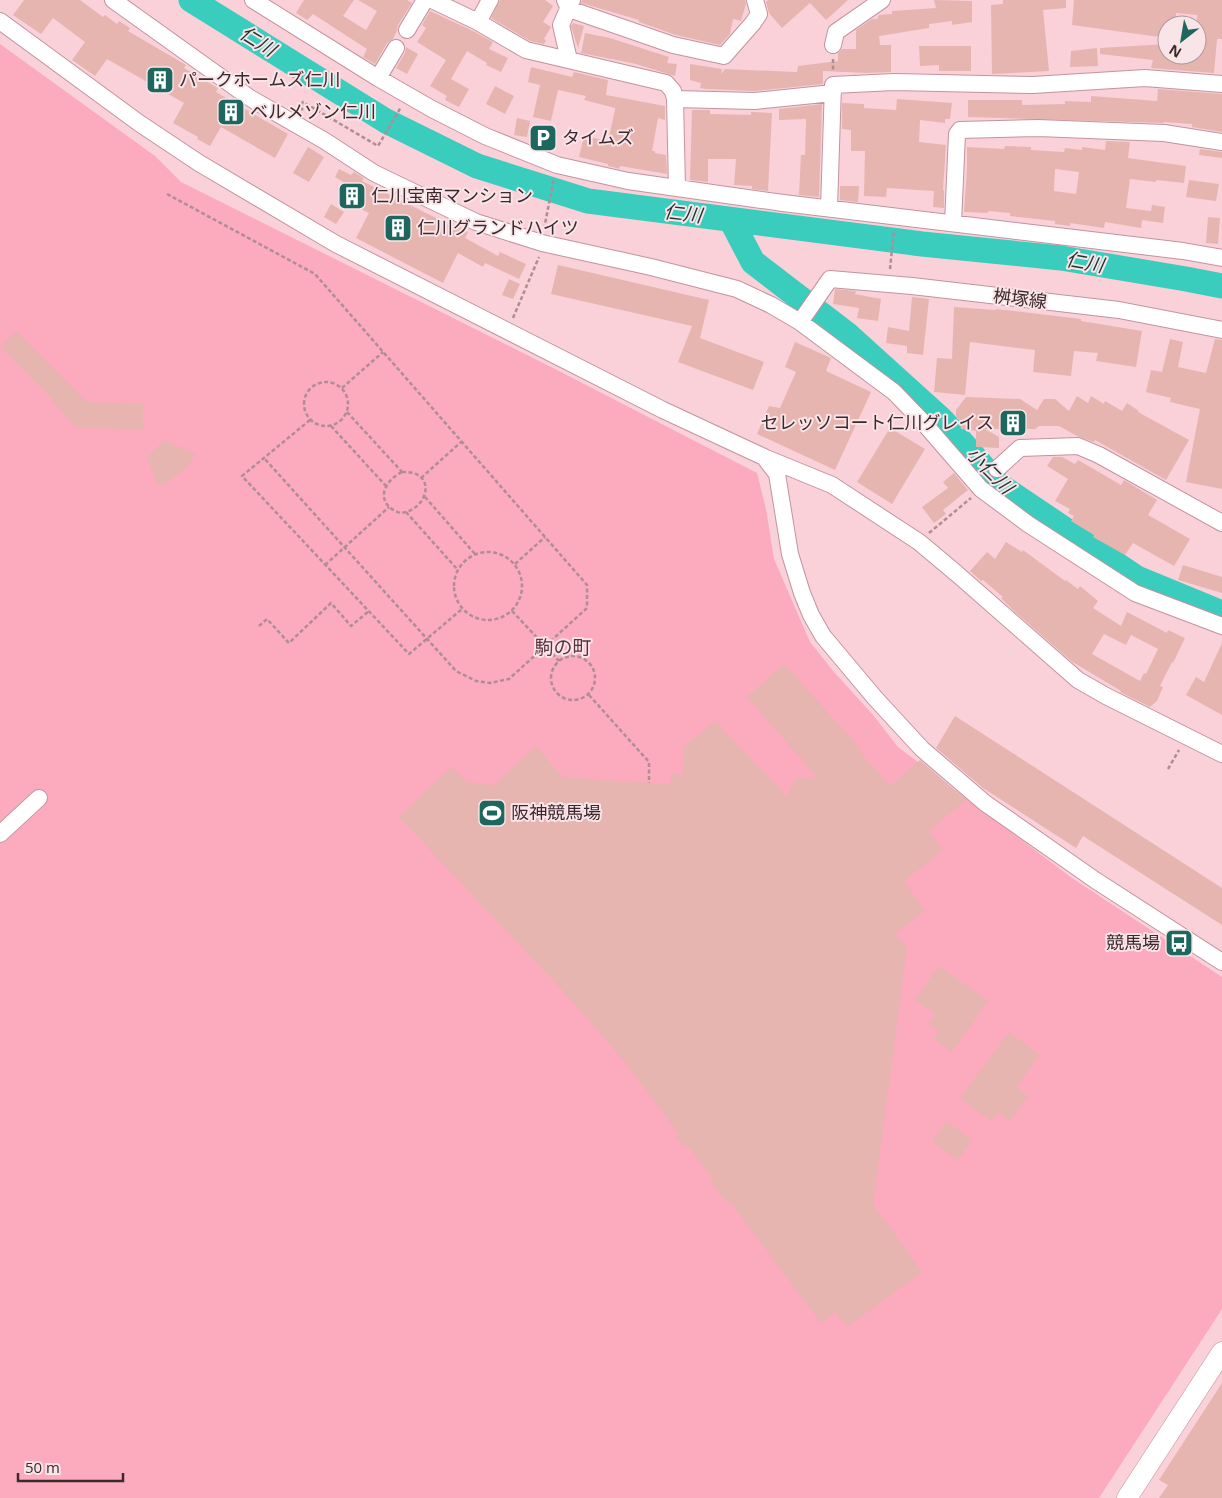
<svg xmlns="http://www.w3.org/2000/svg" width="1222" height="1498" viewBox="0 0 1222 1498" font-family="'Open Sans','Noto Sans JP',sans-serif">
<rect width="100%" height="100%" fill="#fad1d9"/>
<path fill="#fcaabd" d="M0,44L155,156L181,182L555,369L757,473L766,509L774,559L810,642L834,672L873,715L898,747L1072,878L1222,977V1309L1099,1498H0Z"/>
<g fill="none" stroke-linecap="round" stroke-linejoin="round">
<path stroke="#3accbc" stroke-width="25" d="M191,0L386,121L477,166L588,201L922,244L1061,258L1186,279L1222,286
M731,220L753,262L848,335L942,420L999,485L1137,578L1222,613"/>
</g>
<path fill="#e6b5b0" fill-rule="evenodd" d="M24,0H80L103,17L105,15L117,24L119,21L130,28L128,31L186,65L184,68L218,88L216,92L288,134L275,158L221,127L210,146L197,139L198,137L173,123L184,103L107,59L95,76L72,60L85,42L53,18L41,34L13,15Z
M304,0H354L343,16L366,30L377,11L358,0H407L412,3L398,25L397,31L393,39L387,43L375,64L363,57L367,49L313,14L307,20L296,13Z
M500,0H545L553,6L543,22L551,27L544,39L546,40L544,44L530,41L491,18Z
M582,0H745L746,4L741,21L733,19L730,34L720,45L676,35L639,22V20L581,3Z
M768,0H848L826,20L810,3L782,28L769,13L766,2Z
M934,0L972,1V22L952,25V21L929,24V28L879,36L880,45H891V72L866,73L823,71V84L755,91L706,89L700,88L701,83L690,80V64L722,69L721,74L725,69L797,72L798,66L838,61V53L842,49H856V30L872,19H877L879,15L892,14V11L936,8Z
M1003,0H1066V8L1043,10L1049,71L992,74L991,5L1003,4Z
M1074,0H1222V39H1217L1214,73L1151,68L1153,60L1100,54V48L1167,44V55H1197V15L1176,13L1175,25H1167V38L1072,25Z
M430,11L473,31L493,42L489,49L508,58L501,72L486,65L487,63L467,51L451,79L469,89L459,107L445,100L447,96L430,86L446,60L417,42L426,28L422,25Z
M573,23L584,26L578,48L571,26Z
M585,33L610,38L669,57L667,63L677,64L675,76L636,64L581,53Z
M919,46H971V71H939V65L920,66Z
M406,47L418,54L407,74L396,68L405,53Z
M1097,48L1098,66L1070,67L1071,51Z
M531,67L572,77L574,72L608,80L606,95L665,106V120L658,118L652,151H655V153L666,155L667,174L620,166L619,169L617,168L608,166V164L579,157L584,136L608,141L615,110V108L584,100L586,96L558,90L551,121L533,117L540,85L528,82Z
M495,86L514,96L505,114L486,104Z
M1158,89L1222,94V132L1192,127V124L1164,122V123L968,117V100H1022V105L1065,104V101L1091,102V96L1157,101Z
M897,99L952,103L950,119H945V123L920,120L919,142L946,145L943,190H944V208L933,207L934,191L887,188L886,197L864,196L865,151H851V130L842,129V103L864,104V108L896,110Z
M822,104L819,197L799,195L801,155H805L806,119L779,120V109Z
M692,110H710V114L751,115V112L772,113L768,191L752,189V186L734,185L736,159H708V182L690,180Z
M517,118L530,121L527,137L514,135Z
M1106,141L1130,142L1128,158L1186,166L1184,183L1156,180V182L1130,179L1126,208L1151,211L1152,205L1165,207L1163,223L1142,220L1141,228L1105,222L1104,228L1070,223V226L1055,224V221L1010,216V213L988,211V213L964,212L967,168V147L1004,149L1005,146L1031,147V150L1064,152L1065,148L1082,150V147L1105,150ZM1055,169L1079,172L1076,194L1054,191Z
M308,147L324,157L309,182L293,173Z
M1200,149L1222,152V158L1199,155Z
M339,169L351,175L354,172L364,178L362,181L444,222L458,228L459,226L468,232L465,238L498,256L500,252L526,264L519,279L485,263L483,267L458,253L443,283L356,238L369,213L347,202L355,189L335,177Z
M1189,180L1219,184L1216,201L1186,197Z
M840,186H859L858,202L840,200Z
M331,204L344,212L336,224L324,217Z
M1208,217L1220,218L1218,244L1206,243Z
M558,265L709,300L700,338L764,362L753,390L678,362L692,326L551,294Z
M509,279L520,284L513,299L502,295Z
M835,289L856,291L855,294L881,299L878,321L857,318L859,308L833,304Z
M912,297L929,299L923,355L907,353V346L886,343L888,327L909,331Z
M954,307L995,310L996,309L1081,319V321L1142,331L1136,367L1096,361L1098,353L1074,351L1071,376L1033,372L1035,350L970,342L965,395L934,392L937,358L952,359Z
M16,331L70,385L86,402L143,404V430L75,427L52,401L53,400L1,347Z
M1170,339L1183,342L1178,367L1206,373L1215,339L1222,340V489L1186,482L1200,409L1170,402L1171,398L1146,392L1151,370L1162,372Z
M795,342L831,358L826,371L871,392L835,470L757,434L769,406L780,408L796,372L785,367Z
M1077,396L1088,403L1091,396L1104,404L1105,401L1122,411L1127,403L1139,411L1138,412L1189,440L1166,480L1095,440L1094,442L1077,436L1059,426H1039L1035,429H985L999,437V448L976,447V431L961,429L959,420L956,417V410L966,397L1020,399L1037,410L1044,399H1055L1069,411Z
M890,428L925,449L892,504L857,482Z
M163,441H166L195,454L187,467L166,483L158,486L147,457Z
M1053,457H1062L1075,464L1078,460L1121,485L1124,480L1157,500L1148,515L1190,539L1174,566L1133,543L1125,555L1093,537L1094,535L1071,521L1074,516L1068,513L1070,509L1055,501L1068,479L1047,466Z
M954,473L968,490L943,510L946,514L934,523L922,507L948,488L943,482Z
M1006,542L1022,552L1023,550L1065,581L1066,580L1078,589L1080,586L1098,601L1093,608L1121,626L1127,612L1167,633L1168,630L1185,638L1173,663L1172,662L1160,686L1163,687L1157,701L1150,707L1120,692L1121,691L1071,661L1014,611L1001,598L1003,597L983,580L981,581L970,571L987,552L995,559ZM1104,634L1126,645L1131,635L1158,649L1146,674L1144,673L1140,681L1092,654Z
M1183,565L1222,577V593L1178,580Z
M1222,643V715L1186,695L1196,677L1204,682Z
M784,664L861,749L860,752L890,786L920,760L966,800L929,831L943,850L904,881L925,911L895,933L907,948L873,1204L922,1272L847,1327L835,1312L821,1323L730,1202L728,1204L710,1181L713,1179L687,1145L684,1147L676,1137L679,1134L624,1061L563,991L399,817L451,767L467,782L494,785L536,746L562,777L670,784L672,774L683,775L684,747L715,721L787,797L795,779L817,777L747,697Z
M955,716L1222,888V925L1083,836L1076,848L983,788L936,748Z
M939,966L988,1001L952,1052L934,1039L939,1031L928,1024L935,1014L915,1000Z
M1009,1032L1040,1055L1016,1087L1028,1096L1010,1121L998,1112L991,1121L960,1098Z
M946,1121L972,1140L958,1160L932,1142Z
M1222,1383V1498H1159L1168,1485L1159,1480Z"/>
<g fill="none" stroke-linecap="round" stroke-linejoin="round">
<defs>
<path id="minor" d="M113,0L250,98L325,141L374,173L476,222L542,243L651,267L737,289L771,305L800,322L894,392L922,421L981,489L1028,524L1135,593L1222,626
M253,0L378,78L432,109L485,136L557,165L628,181L783,203L1183,251L1222,258
M432,0L478,22L526,50L666,83L673,91L675,99L755,101L833,93
M565,0L569,9L673,45L724,56L753,23L759,14L755,0
M0,21L139,123L199,163L336,244L663,410L764,457L777,474L790,554L802,593L811,615L823,636L875,698L922,749L985,803L1095,880L1222,962
M478,22L490,0
M407,30L425,0
M833,45L836,32L882,0
M569,60L561,25L572,0
M378,78L396,48
M675,99L677,188
M829,208L833,85L894,82L1033,85L1145,78L1222,84
M953,223L957,134L960,130L1038,128L1164,133L1222,142
M800,322L830,279L912,286L1119,310L1222,330
M766,458L832,485L919,542L956,573L1078,680L1106,696L1222,754
M997,469L1020,448L1078,446L1099,455L1222,523
M0,834L39,798"/>
<path id="major" d="M1127,1498L1222,1352"/>
</defs>
<use href="#minor" stroke="#c3939e" stroke-width="18"/>
<use href="#major" stroke="#c3939e" stroke-width="21"/>
<path stroke="#ae8e94" stroke-width="2.5" stroke-dasharray="4 2.5" stroke-linecap="butt" d="M833,59V71
M303,110L300,107L303,102L378,146L401,107
M167,194L315,274L587,585V608L509,679L490,683L476,681L456,671L264,458
M544,229L554,178
M890,269L894,230
M513,318L539,257
M304 404a22 22 0 1 1 44 0a22 22 0 1 1-44 0Z
M342,388L383,352
M347,412L402,472
M310,420L242,476L409,654L462,609
M331,426L386,486
M402,472C438,470 429,511 400,513C374,504 383,481 402,472Z
M421,478L461,442
M425,497L475,554
M406,512L457,569
M929,533L971,498
M454 586a34 34 0 1 1 68 0a34 34 0 1 1-68 0Z
M515,564L545,537
M325,565L389,507
M512,611L559,661
M259,626L267,619L289,643L331,603L351,626L369,611
M551 678a22 22 0 1 1 44 0a22 22 0 1 1-44 0Z
M589,695L649,762V783
M1168,769L1179,750"/>
<use href="#minor" stroke="#fff" stroke-width="16"/>
<use href="#major" stroke="#fff" stroke-width="20"/>
</g>
<defs>
<symbol id="building-square" viewBox="-11 -11 22 22"><rect x="-9" y="-9" width="18" height="18" rx="4" fill="#1d675f" stroke="#f9e4e8"/><path d="M-4-6H4V6H1V3H-1V6H-4ZM-2.5-4.3h1.7v1.8h-1.7ZM.8-4.3h1.7v1.8H.8ZM-2.5-1h1.7V.8h-1.7ZM.8-1h1.7V.8H.8Z" fill="#fff"/></symbol>
<symbol id="parking-square" viewBox="-11 -11 22 22"><rect x="-9" y="-9" width="18" height="18" rx="4" fill="#1d675f" stroke="#f9e4e8"/><path d="M-3.5-5.5H1a3.5 3.5 0 0 1 0 7H-1V5.5H-3.5ZM-1-3.4V-.6H.8a1.4 1.4 0 0 0 0-2.8Z" fill="#fff"/></symbol>
<symbol id="stadium-square" viewBox="-11 -11 22 22"><rect x="-9" y="-9" width="18" height="18" rx="4" fill="#1d675f" stroke="#f9e4e8"/><path d="M0-5a6.5 5 0 1 0 0 10a6.5 5 0 1 0 0-10ZM-3.5-1.8h7v3.6h-7Z" fill="#fff"/></symbol>
<symbol id="bus-square" viewBox="-11 -11 22 22"><rect x="-9" y="-9" width="18" height="18" rx="4" fill="#1d675f" stroke="#f9e4e8"/><path d="M-5-6H5V4H4V6H2V4H-2V6H-4V4H-5ZM-3.5-4V0h7V-4ZM-3.5 1.2v1.5H-2V1.2ZM2 1.2v1.5H3.5V1.2Z" fill="#fff"/></symbol>
</defs>
<g fill-rule="evenodd">
<use href="#building-square" x="144" y="64" width="32" height="32"/>
<use href="#building-square" x="215" y="96" width="32" height="32"/>
<use href="#parking-square" x="527" y="122" width="32" height="32"/>
<use href="#building-square" x="336" y="180" width="32" height="32"/>
<use href="#building-square" x="382" y="212" width="32" height="32"/>
<use href="#building-square" x="997" y="407" width="32" height="32"/>
<use href="#stadium-square" x="476" y="797" width="32" height="32"/>
<use href="#bus-square" x="1163" y="927" width="32" height="32"/>
</g>
<g text-anchor="middle" stroke-width="4" stroke-linejoin="round" paint-order="stroke">
<g font-size="18" fill="#3c292d" stroke="#f9e4e8" text-anchor="start">
<text x="179" y="86">パークホームズ仁川</text>
<text x="250" y="118">ベルメゾン仁川</text>
<text x="562" y="144">タイムズ</text>
<text x="371" y="202">仁川宝南マンション</text>
<text x="417" y="234">仁川グランドハイツ</text>
<text x="994" y="429" text-anchor="end">セレッソコート仁川グレイス</text>
<text x="511" y="819">阪神競馬場</text>
<text x="1160" y="949" text-anchor="end">競馬場</text>
</g>
<g font-size="18" fill="#3c292d" stroke="#f9e4e8">
<text transform="translate(1020 299) rotate(7)" y="6">桝塚線</text>
</g>
<g font-size="19" font-style="italic" fill="#1e3632" stroke="#f9e4e8">
<text transform="translate(258 41) rotate(32)" y="7">仁川</text>
<text transform="translate(683 213) rotate(7)" y="7">仁川</text>
<text transform="translate(1085 262) rotate(10)" y="7">仁川</text>
<text transform="translate(990 470) rotate(45)" y="7">小仁川</text>
</g>
<g font-size="19" fill="#59323c" stroke="#f9e4e8">
<text x="563" y="654">駒の町</text>
</g>
</g>
<g transform="translate(1182 40) rotate(211)"><circle r="24" fill="#f9e4e8" stroke="#ad999d"/>
<path d="M0-4L9 19L0 12L-9 19Z" fill="#1d675f"/>
<text y="-8" font-size="14" font-weight="bold" text-anchor="middle" fill="#3c292d">N</text>
</g>
<path d="M18 1473v8h105v-8" fill="none" stroke="#3c292d" stroke-width="2.5"/>
<text x="25" y="1473" font-size="15" fill="#3c292d" stroke="#f9e4e8" stroke-width="4" paint-order="stroke">50 m</text>
</svg>
